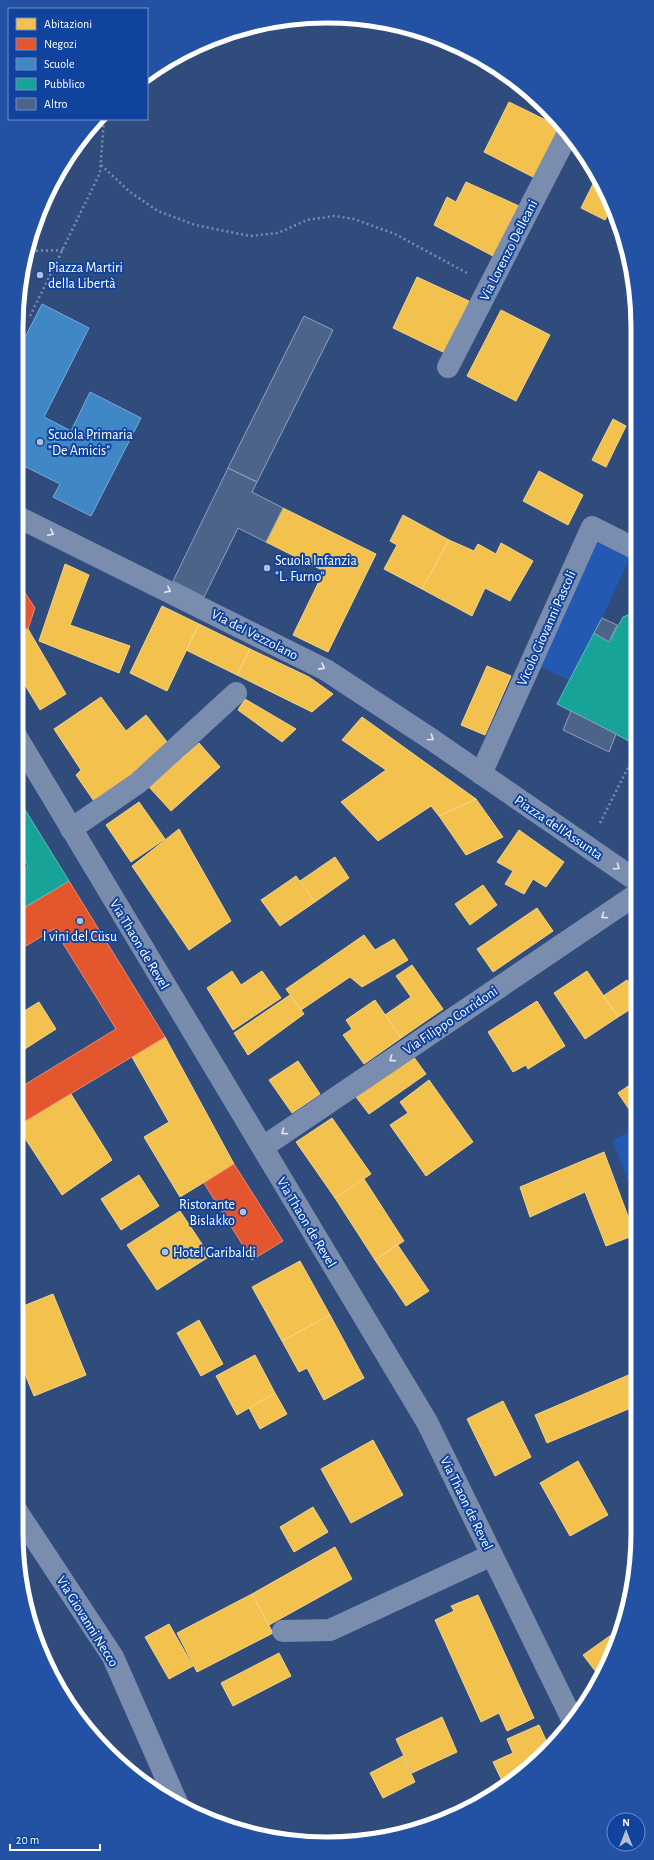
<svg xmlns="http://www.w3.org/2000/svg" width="654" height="1860" viewBox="0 0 654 1860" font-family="'Alegreya Sans',sans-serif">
<rect width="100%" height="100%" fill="#304c7d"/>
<path fill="#2459b3" d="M598,538L631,555L602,618L570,680L534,664Z
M637,1128V1206L613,1140Z"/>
<path fill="#f2c14e" stroke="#f6d483" d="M509,102L560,127L535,178L484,152Z
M597,176L606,190L612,208L605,220L581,208Z
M466,182L519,206L493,256L434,225L447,197L456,202Z
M417,277L469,301L445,353L393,328Z
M501,310L550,335L516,401L467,376Z
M613,419L626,426L606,467L592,460Z
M539,471L583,495L568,525L523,501Z
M283,508L376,554L328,652L293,635L324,571L266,542Z
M403,515L449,540L422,589L384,569L397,545L390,541Z
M449,540L474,551L478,544L496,554L501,543L533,561L510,601L485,588L472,616L422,589Z
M65,564L89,575L70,625L130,646L119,673L39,641Z
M162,606L199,624L167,691L130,673Z
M199,624L250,649L237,675L186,650Z
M16,627L28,629L66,694L40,710L16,670Z
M250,649L309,677L333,694L312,712L237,675Z
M487,666L511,676L485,735L461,725Z
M101,697L126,731L146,715L171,747L96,804L76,775L81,770L54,729Z
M245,699L296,729L282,742L238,710Z
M362,717L476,799L439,816L431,806L378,841L341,802L386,770L342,740Z
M199,743L220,767L171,811L149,787Z
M476,799L503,837L466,855L439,816Z
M139,802L165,839L131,862L106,825Z
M179,829L231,921L189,950L132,866Z
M519,830L564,862L546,887L533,879L524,894L505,884L513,871L497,862Z
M335,857L349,878L315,902L300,881Z
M296,876L315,902L280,926L261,900Z
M483,885L497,905L470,925L455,904Z
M537,908L553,931L493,972L477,949Z
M364,935L375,950L394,939L408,960L362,987L350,977L301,1010L286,989Z
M412,965L443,1009L401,1038L385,1015L411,997L396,976Z
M232,971L241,985L262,971L281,998L233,1030L207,988Z
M587,971L618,1017L585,1039L554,993Z
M627,980L637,996V1005L618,1017L603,996Z
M290,995L304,1014L248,1055L234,1033Z
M375,1000L401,1038L364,1064L343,1035L352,1029L346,1020Z
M537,1001L565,1046L528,1069L526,1065L513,1072L488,1032Z
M39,1002L56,1029L17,1054L16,1016Z
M165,1037L234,1164L180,1197L144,1137L169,1122L132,1057Z
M413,1056L426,1074L369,1114L356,1097Z
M298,1061L320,1094L292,1113L269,1080Z
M429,1080L473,1142L426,1176L390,1125L408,1113L400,1102Z
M637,1080V1107L631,1112L618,1093Z
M71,1094L112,1160L62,1195L17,1126Z
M332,1118L371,1174L335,1198L296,1142Z
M604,1152L635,1235L606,1246L585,1192L530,1217L520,1187Z
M139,1175L159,1206L121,1230L101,1199Z
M364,1179L404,1241L375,1260L335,1198Z
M180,1211L210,1256L157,1290L127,1245Z
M397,1244L429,1291L406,1306L375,1260Z
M300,1261L330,1315L282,1341L252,1287Z
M53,1294L86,1375L34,1396L16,1352V1309Z
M330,1315L364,1378L324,1400L307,1368L299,1372L282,1341Z
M199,1320L223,1364L201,1376L177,1333Z
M255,1355L275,1393L237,1415L216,1376Z
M638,1371V1405L547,1443L535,1415Z
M275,1393L287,1414L260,1429L249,1408Z
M503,1401L531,1457L495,1476L467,1419Z
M373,1440L403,1495L351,1523L321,1469Z
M578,1461L608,1515L570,1536L540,1483Z
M313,1507L328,1532L294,1552L280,1527Z
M335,1547L352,1579L269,1625L252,1594Z
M252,1594L273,1633L197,1672L177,1633Z
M478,1595L534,1718L507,1731L499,1713L481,1722L435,1620L454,1611L451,1606Z
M169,1624L193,1666L169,1679L145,1637Z
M621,1628L599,1676L583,1655Z
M279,1653L291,1676L233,1706L221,1683Z
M442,1717L457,1752L412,1773L396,1739Z
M539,1725L550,1749L505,1787L493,1762L513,1753L507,1739Z
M403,1756L415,1782L383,1798L370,1773Z"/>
<path fill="#e4572e" stroke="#ec896d" d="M16,579L35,608L28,629L16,627Z
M69,881L165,1037L17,1126L16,1090L116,1029L54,929L16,952V913Z
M234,1164L283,1241L252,1260L204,1183Z"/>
<path fill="#3f88c5" stroke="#79acd6" d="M42,304L89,328L44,417L71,431L90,392L141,418L91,516L53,497L60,484L16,462V355Z"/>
<path fill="#17a398" stroke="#5dbfb7" d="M635,612L636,730L631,742L557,704L594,633L609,642L623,617Z
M16,795L69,881L25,907L16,892V874L28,866L16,846Z"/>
<path fill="#4c638a" stroke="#8fa0bb" d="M304,316L333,330L257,482L228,468Z
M228,468L257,482L252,492L283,508L266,542L238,528L204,597L173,581Z
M602,618L617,625L609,642L594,633Z
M571,711L616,734L609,752L563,730Z"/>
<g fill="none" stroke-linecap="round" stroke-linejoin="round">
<path stroke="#7b8dae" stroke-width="2.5" stroke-dasharray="2 3" stroke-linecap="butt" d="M101,165L130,192L158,211L195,225L250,236L278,233L307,220L334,216L354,219L395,234L467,273
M26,251L63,250
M30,316L100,173L104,119
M600,823L636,752"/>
<path stroke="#7b8dae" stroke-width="22" d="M448,367L568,133
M16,516L326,670L431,739L637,881
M481,774L592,527L636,549
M71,829L138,783L236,693
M263,1147L637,894
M16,1510L113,1657L178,1805
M283,1631L330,1630L492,1555"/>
<path stroke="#798cac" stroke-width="22" d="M16,736L427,1422L573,1721"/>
</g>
<defs><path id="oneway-chevron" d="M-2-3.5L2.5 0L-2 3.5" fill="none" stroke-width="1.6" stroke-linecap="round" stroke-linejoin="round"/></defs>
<g stroke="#e5e8ef">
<use href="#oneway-chevron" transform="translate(51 533) rotate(26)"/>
<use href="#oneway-chevron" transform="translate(168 590) rotate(27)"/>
<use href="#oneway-chevron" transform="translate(322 667) rotate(28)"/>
<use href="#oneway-chevron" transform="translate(431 738) rotate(34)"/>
<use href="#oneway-chevron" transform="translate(617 867) rotate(35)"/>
<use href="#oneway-chevron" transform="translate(604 916) rotate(146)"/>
<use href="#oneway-chevron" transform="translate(392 1059) rotate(146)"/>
<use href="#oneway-chevron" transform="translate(284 1132) rotate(146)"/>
</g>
<g fill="#b7c0d2" stroke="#10439d" stroke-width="1.5">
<circle cx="40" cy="275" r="4"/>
<circle cx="40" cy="442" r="4"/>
<circle cx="267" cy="568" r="4"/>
<circle cx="80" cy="921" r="4"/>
<circle cx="243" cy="1212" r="4"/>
<circle cx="165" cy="1252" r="4"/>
</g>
<g text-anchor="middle" stroke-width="4" stroke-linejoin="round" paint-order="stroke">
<g font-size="14" fill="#fff" stroke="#10439d">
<text transform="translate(508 250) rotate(-63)" y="5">Via Lorenzo Delleani</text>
<text transform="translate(546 628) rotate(-66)" y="5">Vicolo Giovanni Pascoli</text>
<text transform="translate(255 634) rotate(27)" y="5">Via del Vezzolano</text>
<text transform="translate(559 827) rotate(34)" y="5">Piazza dell'Assunta</text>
<text transform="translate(140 944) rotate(59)" y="5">Via Thaon de Revel</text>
<text transform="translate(450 1020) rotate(-34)" y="5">Via Filippo Corridoni</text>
<text transform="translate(307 1222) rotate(59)" y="5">Via Thaon de Revel</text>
<text transform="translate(467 1503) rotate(64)" y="5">Via Thaon de Revel</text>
<text transform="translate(88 1621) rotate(58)" y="5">Via Giovanni Necco</text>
</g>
<g font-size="14" fill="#fff" stroke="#10439d" text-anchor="start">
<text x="48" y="272">Piazza Martiri<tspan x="48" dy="16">della Libertà</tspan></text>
<text x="48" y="439">Scuola Primaria<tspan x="48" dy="16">"De Amicis"</tspan></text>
<text x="275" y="565">Scuola Infanzia<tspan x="275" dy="16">"L. Furno"</tspan></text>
<text x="80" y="941" text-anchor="middle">I vini del Cüsu</text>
<text x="235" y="1209" text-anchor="end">Ristorante<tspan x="235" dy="16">Bislakko</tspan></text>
<text x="173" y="1257">Hotel Garibaldi</text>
</g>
</g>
<path d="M0 0H654V1860H0ZM327 23H327A304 304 0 0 1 631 327V1533A304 304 0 0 1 327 1837H327A304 304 0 0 1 23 1533V327A304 304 0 0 1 327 23Z" fill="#2352a5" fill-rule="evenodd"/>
<path fill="none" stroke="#fff" stroke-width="5" d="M327 23H327A304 304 0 0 1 631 327V1533A304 304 0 0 1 327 1837H327A304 304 0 0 1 23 1533V327A304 304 0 0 1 327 23Z"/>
<rect x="8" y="8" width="140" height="112" fill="#10439d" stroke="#708ec4"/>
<rect x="16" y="18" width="20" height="12" fill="#f2c14e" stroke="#708ec4"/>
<text x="44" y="28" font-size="12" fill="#ffffff">Abitazioni</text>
<rect x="16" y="38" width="20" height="12" fill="#e4572e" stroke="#708ec4"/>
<text x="44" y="48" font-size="12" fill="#ffffff">Negozi</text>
<rect x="16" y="58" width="20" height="12" fill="#3f88c5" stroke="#708ec4"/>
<text x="44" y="68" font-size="12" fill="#ffffff">Scuole</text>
<rect x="16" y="78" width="20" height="12" fill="#17a398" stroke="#708ec4"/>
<text x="44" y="88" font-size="12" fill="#ffffff">Pubblico</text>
<rect x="16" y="98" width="20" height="12" fill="#4c638a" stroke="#708ec4"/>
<text x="44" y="108" font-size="12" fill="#ffffff">Altro</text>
<g transform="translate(626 1832)"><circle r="19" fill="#10439d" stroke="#708ec4"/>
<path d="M0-3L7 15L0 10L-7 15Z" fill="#b7c0d2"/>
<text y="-6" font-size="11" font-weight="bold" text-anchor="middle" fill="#ffffff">N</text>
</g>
<path d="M10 1844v6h90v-6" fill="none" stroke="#ffffff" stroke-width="2"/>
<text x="16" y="1844" font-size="12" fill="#ffffff" stroke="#10439d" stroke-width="3" paint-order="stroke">20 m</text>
</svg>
